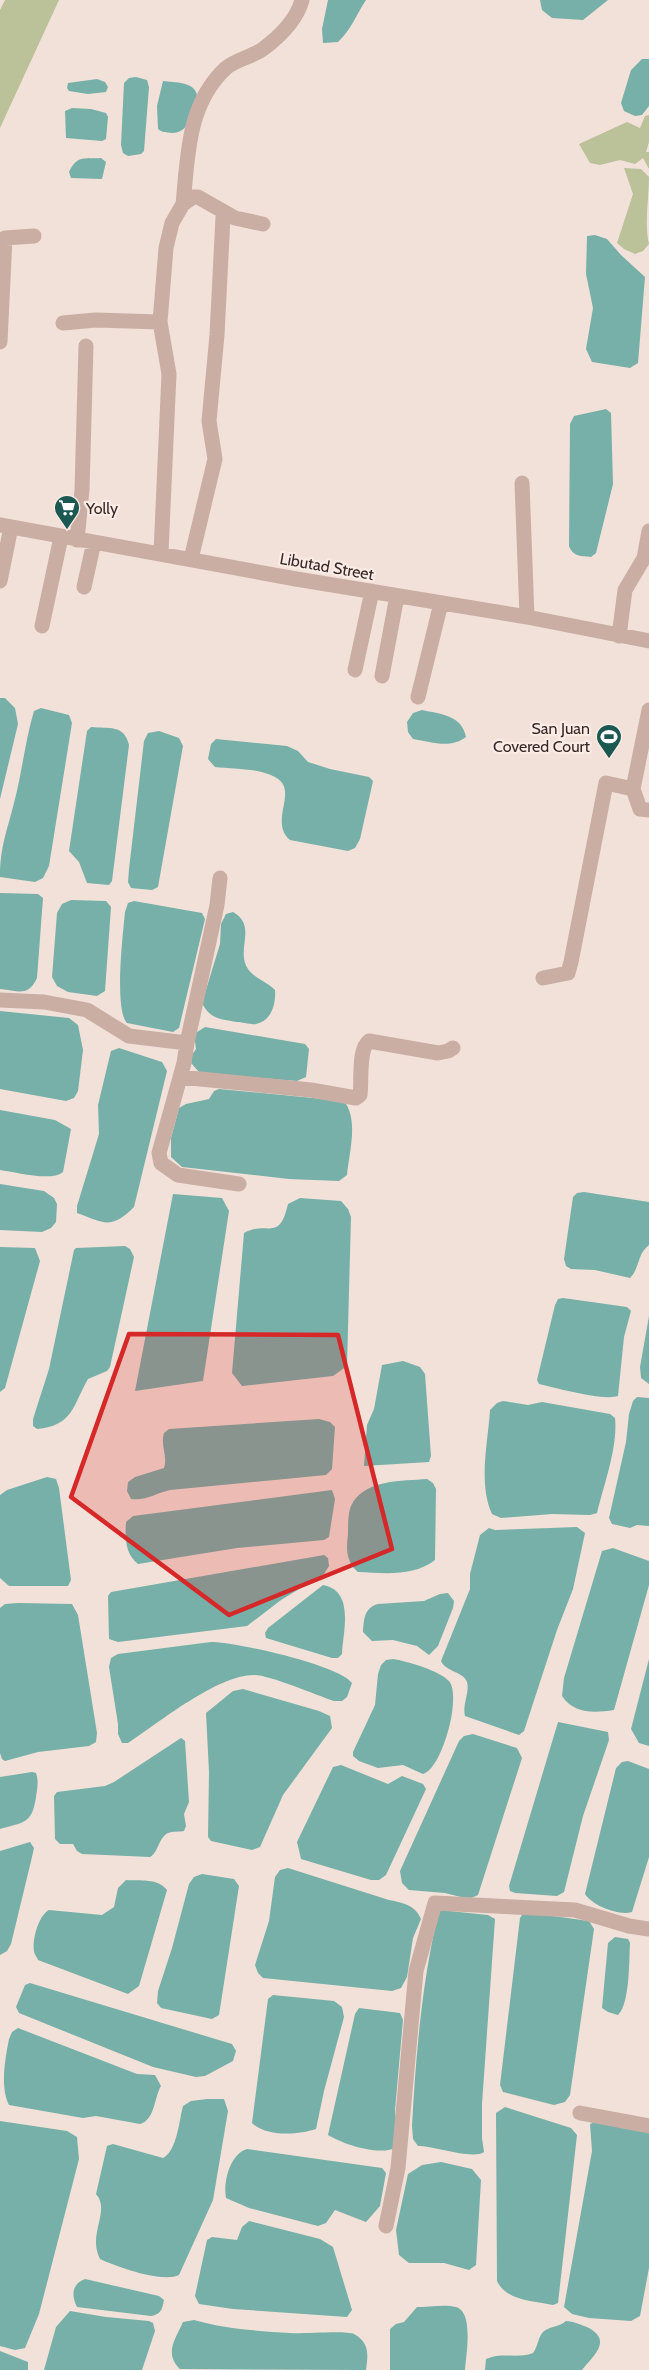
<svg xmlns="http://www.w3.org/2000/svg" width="649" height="2370" viewBox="0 0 649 2370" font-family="Cabin,sans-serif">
<rect width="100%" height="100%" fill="#f2e1d8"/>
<path fill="#bbc198" d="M5,0H59L0,128V10Z
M649,115V142L646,152H649V169L643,158L635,164L620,160L600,165L590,163L579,144L627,122L640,128L645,116Z
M624,168L641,169L649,177C649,198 644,224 649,244L643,251L635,254L624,249L617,243L633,194Z"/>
<path fill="#76b0a8" d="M328,0H366C356,15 351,30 338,42L323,43L322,29Z
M540,0H608L583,20L552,18L542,10Z
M642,59H649V106L642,115L635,116L624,111L621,103L631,70Z
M136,77L147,80L149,87L144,151L141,154L128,156L123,153L121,145L124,83L129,78Z
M97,79L105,82L108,87L106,92L88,94L69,91L67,88L68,83Z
M163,81C175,83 194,81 197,95C192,110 191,133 172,133C166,132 163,133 158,129L157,106Z
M72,108L91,109L106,113L108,117L106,139L102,141L66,138L65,111Z
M101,158L106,162L102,179L71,178L69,172C77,155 84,159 101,158Z
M595,235L607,239L621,255L645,277L638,363L630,368L592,362L586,349L593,308L586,274L587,236Z
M606,409L611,413L613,484L596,553L591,557C582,556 573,557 569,546L570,424L574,416Z
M0,698H5L15,708L18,724L0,799Z
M41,708L69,715L72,723L49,866L43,878L35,882L0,877C0,847 7,831 14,803C22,773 25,741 34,711Z
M422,710C440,714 462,715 466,737C450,749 432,742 413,739L408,732L407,722L413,713Z
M91,727C109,729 124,724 129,745L112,881L109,885L87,883L79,862L69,851L87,731Z
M159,731L179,738L183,746L158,887L152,890L131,888L128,882L129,869L144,741L148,733Z
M216,739L287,746L298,751L308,762L330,769L369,777L373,781L360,839L355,848L348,851L290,840C268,821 300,790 275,777C258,768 233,769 215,767L208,759L211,744Z
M0,893L38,894L43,898L37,978C28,997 19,991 0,989Z
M71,900L106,901L111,907L105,991L97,996L68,992L57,986L52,977L57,913L62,904Z
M134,901L202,913L205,919L179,1028L173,1032L127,1023C114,1009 123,934 125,912L128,903Z
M233,912C258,926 235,950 248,969C255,979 268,982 275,990C276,1003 272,1021 256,1024C251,1025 242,1022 237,1022C220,1019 210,1019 202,1003L220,944L221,924L226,914Z
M0,1011L69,1018L78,1025L83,1050L78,1091L74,1098L66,1101L0,1089Z
M205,1027L305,1044L309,1049L306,1077L297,1081L200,1073L191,1063L192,1055L196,1049L194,1034Z
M119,1048L162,1062L167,1071L134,1207C111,1230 104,1223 77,1213V1206L99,1134L98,1105L111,1051Z
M219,1089L344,1101C359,1120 349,1153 347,1175L339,1181L289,1179L182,1167L171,1157V1138L179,1108L186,1104L209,1099L214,1091Z
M0,1110L55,1120L71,1129L63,1172C52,1182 15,1172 0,1170Z
M0,1184L44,1191L54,1198L57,1204L56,1222L51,1228L42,1232L0,1230Z
M584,1192L649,1202V1245C637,1254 640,1268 630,1278L595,1270L571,1269L566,1266L564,1259L573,1197L577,1193Z
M173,1194L222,1198L229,1211L203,1381L135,1391Z
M300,1198L341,1201L348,1209L351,1217L347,1366L333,1376L242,1386L232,1373L244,1233C268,1220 279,1243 288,1204Z
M125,1246L130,1249L134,1257L110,1367L107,1371L88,1379C73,1405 73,1426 37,1429L33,1426V1419L49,1369L74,1250L76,1248Z
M0,1247L35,1248L40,1261L5,1388L0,1392Z
M563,1298L627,1307L631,1311L624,1337L618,1396C602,1401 557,1388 539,1384L537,1380L555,1305L558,1299Z
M649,1316V1384L641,1378L640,1367Z
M403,1361L420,1367L425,1374L431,1456L429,1462L364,1466L367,1425L374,1409L382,1365Z
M637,1397L649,1398V1526L637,1525L630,1528L612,1524L609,1518L626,1442L629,1414L633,1401Z
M503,1401L528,1405L542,1402L610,1414L615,1418C618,1447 604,1484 597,1513L590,1515L552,1514L501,1518L492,1514C478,1483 488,1443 490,1410L497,1403Z
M319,1419L330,1422L335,1427L332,1469L326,1475L170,1490C156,1493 147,1501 131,1499L127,1491L128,1482L135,1477L164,1468C168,1456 160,1445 164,1433L169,1429Z
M47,1477L56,1479L59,1488L71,1580L68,1586H9L0,1578V1495L7,1490Z
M427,1479L433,1483L436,1489L435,1560C413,1577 384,1573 358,1572C346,1562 346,1549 348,1534C348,1525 348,1513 351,1506C363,1479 403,1481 427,1479Z
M332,1490L335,1499L329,1537L324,1540L237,1548L138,1564C125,1554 125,1538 126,1522L133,1516Z
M577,1527L585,1533L573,1589L557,1630L524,1731L519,1735L465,1716C462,1705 470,1692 467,1682C464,1672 446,1672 441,1661L470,1589V1574L480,1535L489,1528L495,1530Z
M613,1548L649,1561V1585L614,1710C594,1713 574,1714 562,1696L564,1678L602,1551Z
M324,1555L328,1558L329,1566L324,1574L281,1600L247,1626L118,1642L109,1639L108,1596L111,1592Z
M323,1585C355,1591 343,1631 342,1654L338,1658H332L266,1638L265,1633L268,1628Z
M448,1593L454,1601L453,1608L438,1646L429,1655L417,1646L393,1640L372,1641L363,1632C364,1619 364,1608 378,1604L424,1601L440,1594Z
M18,1603L72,1604L78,1615L97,1733L96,1742L89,1746L38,1752L5,1761L2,1759L0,1753V1608L5,1604Z
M211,1642C236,1642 339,1665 352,1683L347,1697L342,1701H334C316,1695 270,1675 254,1675C217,1675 160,1722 128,1743H122L118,1734V1724L109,1667L111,1658L118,1654Z
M393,1659C407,1661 440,1671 449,1681C462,1696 442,1769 423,1774L403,1765L378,1768L359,1761L353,1756V1752L375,1705L378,1674L381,1665L386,1660Z
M649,1659V1746L639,1743L631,1729Z
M243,1689L319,1711L330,1716L332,1728L283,1795L260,1847L252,1850L211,1841L208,1837L209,1772L206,1713L233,1691Z
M558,1722L608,1732L609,1740L583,1816L564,1892L557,1896L515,1893L510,1891L509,1886Z
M473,1734L517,1748L522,1758L478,1895L469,1899L445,1893L409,1890L402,1883L400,1871L459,1741L464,1736Z
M181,1738L185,1741L189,1802L184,1814L186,1826L184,1831C179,1832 173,1831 168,1833C158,1838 159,1852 150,1857L82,1854L77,1851L73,1844H60L55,1839L54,1796L57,1792L105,1786L114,1782Z
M628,1761L649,1769V1857L632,1912C619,1916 593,1906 585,1894L616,1768L622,1762Z
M341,1765L388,1784L402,1776L423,1784L426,1789L386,1875L379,1880H371L301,1859L297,1842L333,1767Z
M32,1772L36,1773C39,1781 37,1789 36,1797C32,1824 24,1822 0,1829V1777Z
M30,1842L34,1848L32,1857L11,1944L7,1951L0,1955V1851Z
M288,1868L389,1900C404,1903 415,1905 421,1919L413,1938L407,1977L401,1988L392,1991L263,1978L258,1973L255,1965L269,1921L275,1877L280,1870Z
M202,1874L234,1879L239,1886L219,2015L212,2019L161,2008L157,2003L158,1991L172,1948L189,1884L194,1877Z
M126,1880C140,1881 158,1878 167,1890L139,1986L128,1994L38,1960C37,1957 34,1954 34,1951C32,1939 39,1915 49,1910L102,1915L114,1907L118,1888Z
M439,1910L488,1915L495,1919L482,2104V2138L484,2152C473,2160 435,2146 418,2146L413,2139L412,2126C416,2053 422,1981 439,1910Z
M524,1912L589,1921L594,1929L570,2095L565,2102L554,2105L503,2092L500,2085L520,1918Z
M615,1937L628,1939L630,1943C629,1960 630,2004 618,2015L608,2012L602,2008L608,1943Z
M30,1983L232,2044L236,2051L233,2061L205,2076L196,2077L153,2067L19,2013L16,2007L25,1985Z
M273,1995L334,2001L342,2007L344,2017L324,2091L316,2129C298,2135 267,2137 252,2123L268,1999Z
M359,2008L400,2013L403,2020L395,2110L397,2147C380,2157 343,2144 328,2135L355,2014Z
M18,2028L137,2074L155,2075L161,2086C154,2098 155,2120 140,2124L96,2116L83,2118L9,2105C0,2087 5,2060 9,2039L12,2032Z
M207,2099H224L228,2111L213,2200L179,2275C162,2283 117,2267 100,2259C87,2234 111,2211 96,2194L107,2146L113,2144L163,2158C177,2151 179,2121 183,2106L191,2101Z
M505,2107L571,2128L577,2135L558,2303L553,2305C534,2301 506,2301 497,2281L496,2113Z
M0,2121L67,2131L77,2137L79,2159L39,2314L25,2348L15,2350L0,2346Z
M598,2121L649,2131V2268L640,2316L631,2321L589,2318L572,2314L564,2307L592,2151L590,2124Z
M247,2149L382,2168L386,2173L380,2206L366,2222L335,2210L326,2223L318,2226L249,2208L226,2198C223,2182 230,2154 247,2149Z
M441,2162L472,2169L481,2180L476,2265L469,2270L444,2263H409L399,2255L396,2230L408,2174L422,2165Z
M249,2221L320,2239L333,2247L352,2310L347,2317L233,2309L199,2304L195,2296L207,2240L212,2237L237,2240L242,2227Z
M85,2279L159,2296L164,2300C162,2310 161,2314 151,2316L77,2307C71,2295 72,2284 85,2279Z
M417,2307C428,2307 445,2304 456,2307C474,2312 466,2355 465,2370H390V2329L396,2324L404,2322Z
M70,2311L106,2317L149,2321L153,2323L155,2331L142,2370H44L56,2327Z
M194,2320C225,2329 258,2331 290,2333C303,2334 346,2330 354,2334C370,2343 368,2355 366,2370L180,2369C164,2353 175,2340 183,2322Z
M566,2321C573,2321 582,2325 589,2328C612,2341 594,2355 582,2370H485L486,2359C502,2352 517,2359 533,2353C538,2347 538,2336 544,2331C551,2326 559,2327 566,2321Z
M0,2351L28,2362V2370H0Z"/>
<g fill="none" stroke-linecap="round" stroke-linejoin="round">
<path stroke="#caaea4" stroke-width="15" d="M183,204C188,156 187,104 226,68C237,59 252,57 263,49C279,37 297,19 302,0
M63,323L96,320L160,322
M0,342L5,238L34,236
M522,483L527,617
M0,525L296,579L527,617L649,641
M77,540L82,490L86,346
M161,553L169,374L160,322L166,248L172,223L183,204L193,197H198L235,218L263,224
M191,559L215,459L209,421L217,335L223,217L225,213
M0,581L11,527
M84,587L94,542
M42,626L61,537
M619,636L625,590L644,558L649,531
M355,670L372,591
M382,676L397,596
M418,697L441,603
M633,789L649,710
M543,978L568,973L571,962L606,783L633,789L640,809L649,810
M0,1000L44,1002L87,1010L129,1036L187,1043L184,1063L159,1153L161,1163L178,1175L239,1184
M187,1043L217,905L220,878
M180,1077L311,1090L356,1098L360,1095C362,1081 358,1049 369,1041L438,1053L448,1051L453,1048
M580,2113L649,2126
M386,2226L398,2168L416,1971L435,1903L575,1910L629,1926L649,1929"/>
</g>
<path fill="#d62828" fill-opacity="0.2" stroke="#d62828" stroke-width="4.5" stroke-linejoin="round" d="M129,1334L338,1335L392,1549L229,1615L71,1497Z"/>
<defs>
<symbol id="supermarket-pin" viewBox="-11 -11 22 30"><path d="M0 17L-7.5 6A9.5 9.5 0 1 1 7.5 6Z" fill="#1a5851" stroke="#faece5"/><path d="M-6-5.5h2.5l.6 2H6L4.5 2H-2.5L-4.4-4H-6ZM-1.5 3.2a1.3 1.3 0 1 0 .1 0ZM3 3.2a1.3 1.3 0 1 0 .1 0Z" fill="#fff"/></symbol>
<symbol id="stadium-pin" viewBox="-11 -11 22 30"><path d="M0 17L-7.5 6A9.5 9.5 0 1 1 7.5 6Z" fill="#1a5851" stroke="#faece5"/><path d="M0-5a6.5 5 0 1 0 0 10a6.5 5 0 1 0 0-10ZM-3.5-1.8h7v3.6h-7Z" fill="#fff"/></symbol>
</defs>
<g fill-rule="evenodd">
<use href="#supermarket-pin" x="52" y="493" width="30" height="40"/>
<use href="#stadium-pin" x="594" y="722" width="30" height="40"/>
</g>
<g text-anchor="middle" stroke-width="4.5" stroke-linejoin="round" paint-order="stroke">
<g font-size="16" fill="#352826" stroke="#faece5" text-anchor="start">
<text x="86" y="514">Yolly</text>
<text x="590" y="734" text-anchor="end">San Juan<tspan x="590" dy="18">Covered Court</tspan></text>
</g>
<g font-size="16" fill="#352826" stroke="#faece5">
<text transform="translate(327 566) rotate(10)" y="6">Libutad Street</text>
</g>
</g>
</svg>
